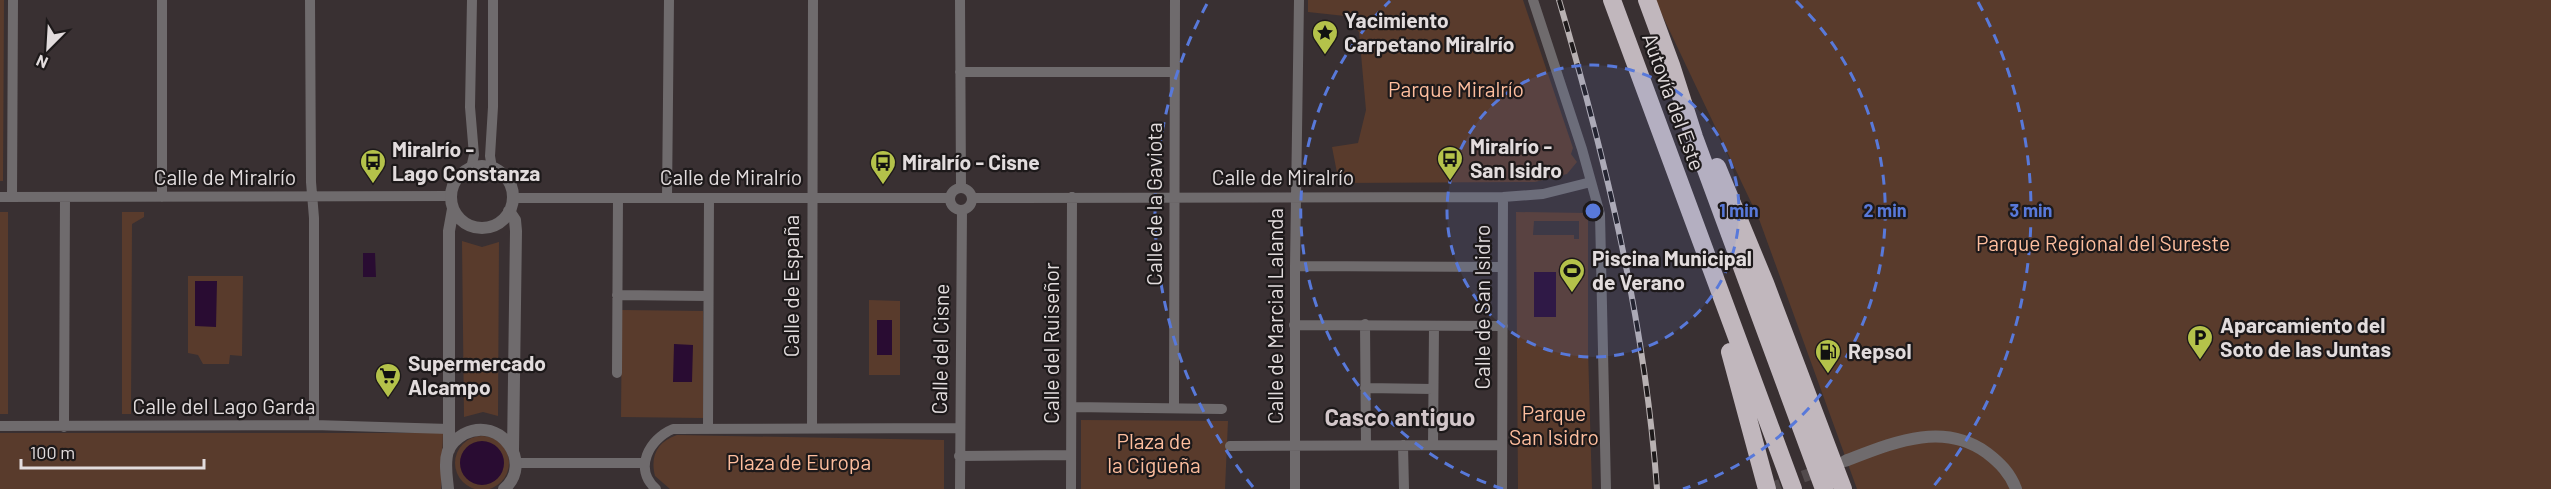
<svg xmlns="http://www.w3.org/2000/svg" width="2551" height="489" viewBox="0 0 2551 489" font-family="Barlow,sans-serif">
<rect width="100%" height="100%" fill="#393032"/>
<path fill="#593b2c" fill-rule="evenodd" d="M0,0H4L3,181H0Z
M1308,0H1523L1573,148L1571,154L1577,162L1567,174L1535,182L1339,183L1332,147L1358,143L1366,110L1359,32L1345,16L1308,12Z
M1655,0H2551V489H1857L1759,219Z
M0,212H8V414H0Z
M122,212H144V217L132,224L131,414H122Z
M1516,212L1588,213V350L1592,489H1518ZM1579,221V239H1574V235H1533L1534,221Z
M462,241L482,247L499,242L498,416L483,412L464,417Z
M188,276H243L242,356L230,355L229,364H203L198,355L188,353Z
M869,300L900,301V375H869Z
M622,310L703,311V418L621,417Z
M1081,420L1228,421L1225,489H1081Z
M0,433H443L441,489H0Z
M677,435L944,440V489H670L655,476C650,456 657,442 677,435Z
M455 463a27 27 0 1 1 54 0a27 27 0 1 1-54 0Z"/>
<path fill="#290c32" d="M363,253H375L376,277H363Z
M1534,272H1556V317H1534Z
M195,281H217L216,327L195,326Z
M877,320H892V355H877Z
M674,344L693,345L692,382H673Z
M460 463a22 22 0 1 1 44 0a22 22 0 1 1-44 0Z"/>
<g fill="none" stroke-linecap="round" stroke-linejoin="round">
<path stroke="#524a4c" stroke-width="12" stroke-dasharray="12 6" stroke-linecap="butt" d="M1769,489L1824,469"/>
<path stroke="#6f6b6d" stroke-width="10" d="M310,0L311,182L314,218V425
M960,0L961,188
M1533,0L1582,149L1600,214L1606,489
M960,72H1175
M471,168L474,155L470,107L472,0
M492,168L490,156L493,107V0
M950 199a11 11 0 1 1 22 0a11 11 0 1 1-22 0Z
M0,197L451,196
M12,197L13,0
M162,197V0
M512,198H950
M667,198L669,0
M972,198L1503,197L1543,194L1591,182
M1295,266L1502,267
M617,295L708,296
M1365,324L1366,445
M1294,325L1503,326
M617,373L618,198
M1365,388L1433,389
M1072,407L1222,409
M1174,408L1175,0
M0,426L314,425L449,429
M64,427L65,197
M812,427L813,0
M708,428L709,198
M1403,445L1404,489
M1433,445L1434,326
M1230,446L1502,445
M959,456L1071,455
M515,463H645
M656,489C633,469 649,439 673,429L960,428
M960,489L962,210
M1071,489L1072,197
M1295,489V266L1299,0
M1502,489L1503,197"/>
<path stroke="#6f6b6d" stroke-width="12" d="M451 197a31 31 0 1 1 62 0a31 31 0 1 1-62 0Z
M509,211L515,220L516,231L513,451
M449,450V231L453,209
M1845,461C1890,444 1942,420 1987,453C2000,463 2010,473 2016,489
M448,489C447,477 444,463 448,451C451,444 457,438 464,434C501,415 534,464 504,489"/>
<path stroke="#c1b7bd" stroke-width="18" d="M1612,0L1793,489
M1647,0L1671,65L1694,137L1824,489
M1717,167L1765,283L1843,489
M1730,352L1767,489"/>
<defs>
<path id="rail" d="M1559,0C1606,160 1645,323 1657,489"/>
</defs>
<use href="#rail" stroke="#b8b1b2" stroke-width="6"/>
<use href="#rail" stroke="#1d191a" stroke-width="4" stroke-dasharray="11" stroke-linecap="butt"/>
</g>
<circle cx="1593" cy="211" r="146" fill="#5879da" fill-opacity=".12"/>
<g fill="none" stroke="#5879da" stroke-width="3" stroke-dasharray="10 8">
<circle cx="1593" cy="211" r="146"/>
<path d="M1503 489A292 292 0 0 1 1390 1M1796 1A292 292 0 0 1 1683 489"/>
<path d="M1253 487A438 438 0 0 1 1208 2M1978 2A438 438 0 0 1 1933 487"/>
</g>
<defs>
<symbol id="sight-pin" viewBox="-11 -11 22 30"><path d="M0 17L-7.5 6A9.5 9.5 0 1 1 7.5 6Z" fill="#b4c24a" stroke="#1d191a"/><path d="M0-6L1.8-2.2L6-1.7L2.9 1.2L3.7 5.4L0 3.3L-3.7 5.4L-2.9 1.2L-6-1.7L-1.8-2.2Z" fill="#111"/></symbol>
<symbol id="bus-pin" viewBox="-11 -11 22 30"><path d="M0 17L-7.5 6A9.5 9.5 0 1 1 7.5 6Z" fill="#b4c24a" stroke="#1d191a"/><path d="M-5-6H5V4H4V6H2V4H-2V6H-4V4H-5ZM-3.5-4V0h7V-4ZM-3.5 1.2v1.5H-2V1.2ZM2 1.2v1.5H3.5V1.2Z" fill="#111"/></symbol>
<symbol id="stadium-pin" viewBox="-11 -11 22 30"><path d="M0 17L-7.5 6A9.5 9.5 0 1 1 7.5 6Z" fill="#b4c24a" stroke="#1d191a"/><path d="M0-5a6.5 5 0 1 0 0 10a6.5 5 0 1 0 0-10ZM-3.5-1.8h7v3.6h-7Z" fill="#111"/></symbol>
<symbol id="parking-pin" viewBox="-11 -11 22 30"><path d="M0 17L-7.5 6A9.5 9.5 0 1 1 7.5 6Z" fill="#b4c24a" stroke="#1d191a"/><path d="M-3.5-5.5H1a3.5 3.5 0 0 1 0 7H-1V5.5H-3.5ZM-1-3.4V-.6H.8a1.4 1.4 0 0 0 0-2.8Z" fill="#111"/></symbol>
<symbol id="fuel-pin" viewBox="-11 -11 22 30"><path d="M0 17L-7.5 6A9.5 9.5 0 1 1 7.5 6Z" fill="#b4c24a" stroke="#1d191a"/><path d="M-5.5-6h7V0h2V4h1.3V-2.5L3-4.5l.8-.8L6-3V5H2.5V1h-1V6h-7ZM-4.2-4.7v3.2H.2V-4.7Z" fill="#111"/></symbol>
<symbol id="supermarket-pin" viewBox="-11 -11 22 30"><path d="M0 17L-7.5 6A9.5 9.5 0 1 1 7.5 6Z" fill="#b4c24a" stroke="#1d191a"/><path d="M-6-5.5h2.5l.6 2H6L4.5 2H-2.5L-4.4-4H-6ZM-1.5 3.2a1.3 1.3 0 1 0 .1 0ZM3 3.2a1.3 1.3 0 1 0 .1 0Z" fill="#111"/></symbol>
</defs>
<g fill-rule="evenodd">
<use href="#sight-pin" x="1310" y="18" width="30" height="40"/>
<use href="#bus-pin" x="1435" y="144" width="30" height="40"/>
<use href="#bus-pin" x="358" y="147" width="30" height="40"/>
<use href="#bus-pin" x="868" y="148" width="30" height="40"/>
<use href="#stadium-pin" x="1557" y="256" width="30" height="40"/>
<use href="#parking-pin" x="2185" y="323" width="30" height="40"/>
<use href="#fuel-pin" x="1813" y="337" width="30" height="40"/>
<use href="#supermarket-pin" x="373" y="361" width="30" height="40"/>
</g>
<g text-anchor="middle" stroke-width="4.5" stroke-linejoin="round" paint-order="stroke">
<g font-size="21" font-weight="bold" fill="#e2dcdd" stroke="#1d191a" text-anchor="start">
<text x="1344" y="28">Yacimiento<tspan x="1344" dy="24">Carpetano Miralrío</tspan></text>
<text x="1470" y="154">Miralrío -<tspan x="1470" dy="24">San Isidro</tspan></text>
<text x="392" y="157">Miralrío -<tspan x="392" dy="24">Lago Constanza</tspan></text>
<text x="902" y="170">Miralrío - Cisne</text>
<text x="1592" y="266">Piscina Municipal<tspan x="1592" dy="24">de Verano</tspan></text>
<text x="2220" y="333">Aparcamiento del<tspan x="2220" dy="24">Soto de las Juntas</tspan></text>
<text x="1848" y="359">Repsol</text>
<text x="408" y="371">Supermercado<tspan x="408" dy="24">Alcampo</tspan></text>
</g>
<g font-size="21" fill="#febe9e" stroke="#1d191a">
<text x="1456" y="97">Parque Miralrío</text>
<text x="2103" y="251">Parque Regional del Sureste</text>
<text x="1554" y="421">Parque<tspan x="1554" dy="24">San Isidro</tspan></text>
<text x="1154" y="449">Plaza de<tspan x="1154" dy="24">la Cigüeña</tspan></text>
<text x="799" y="470">Plaza de Europa</text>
</g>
<g font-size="21" fill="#e2dcdd" stroke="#1d191a">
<text transform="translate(1673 102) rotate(70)" y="7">Autovía del Este</text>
<text x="225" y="185">Calle de Miralrío</text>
<text x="731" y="185">Calle de Miralrío</text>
<text x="1283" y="185">Calle de Miralrío</text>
<text transform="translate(1155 204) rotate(-90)" y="7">Calle de la Gaviota</text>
<text transform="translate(792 286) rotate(-90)" y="7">Calle de España</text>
<text transform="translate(1483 307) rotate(-90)" y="7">Calle de San Isidro</text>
<text transform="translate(1276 316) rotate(-90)" y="7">Calle de Marcial Lalanda</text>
<text transform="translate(1052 343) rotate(-90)" y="7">Calle del Ruiseñor</text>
<text transform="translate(941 349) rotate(-89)" y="7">Calle del Cisne</text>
<text x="224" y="414">Calle del Lago Garda</text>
</g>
<g font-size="24" font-weight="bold" fill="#d2c6c9" stroke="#1d191a">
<text x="1400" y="426">Casco antiguo</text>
</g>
</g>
<circle cx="1593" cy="211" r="9" fill="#5879da" stroke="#1d191a" stroke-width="3"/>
<g font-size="18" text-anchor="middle" font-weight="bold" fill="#5879da" stroke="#1d191a" stroke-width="4.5" stroke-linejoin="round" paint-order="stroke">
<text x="1739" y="217">1 min</text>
<text x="1885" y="217">2 min</text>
<text x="2031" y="217">3 min</text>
</g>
<g transform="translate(48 48) rotate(204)" stroke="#1d191a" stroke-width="4.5" paint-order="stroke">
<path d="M0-4.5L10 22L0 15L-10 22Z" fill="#e2dcdd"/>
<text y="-9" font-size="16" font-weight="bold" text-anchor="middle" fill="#e2dcdd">N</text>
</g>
<path d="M21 459v9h183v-9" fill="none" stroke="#e2dcdd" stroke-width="3"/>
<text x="30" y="459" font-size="18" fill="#e2dcdd" stroke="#1d191a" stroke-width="4.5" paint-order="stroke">100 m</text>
</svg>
